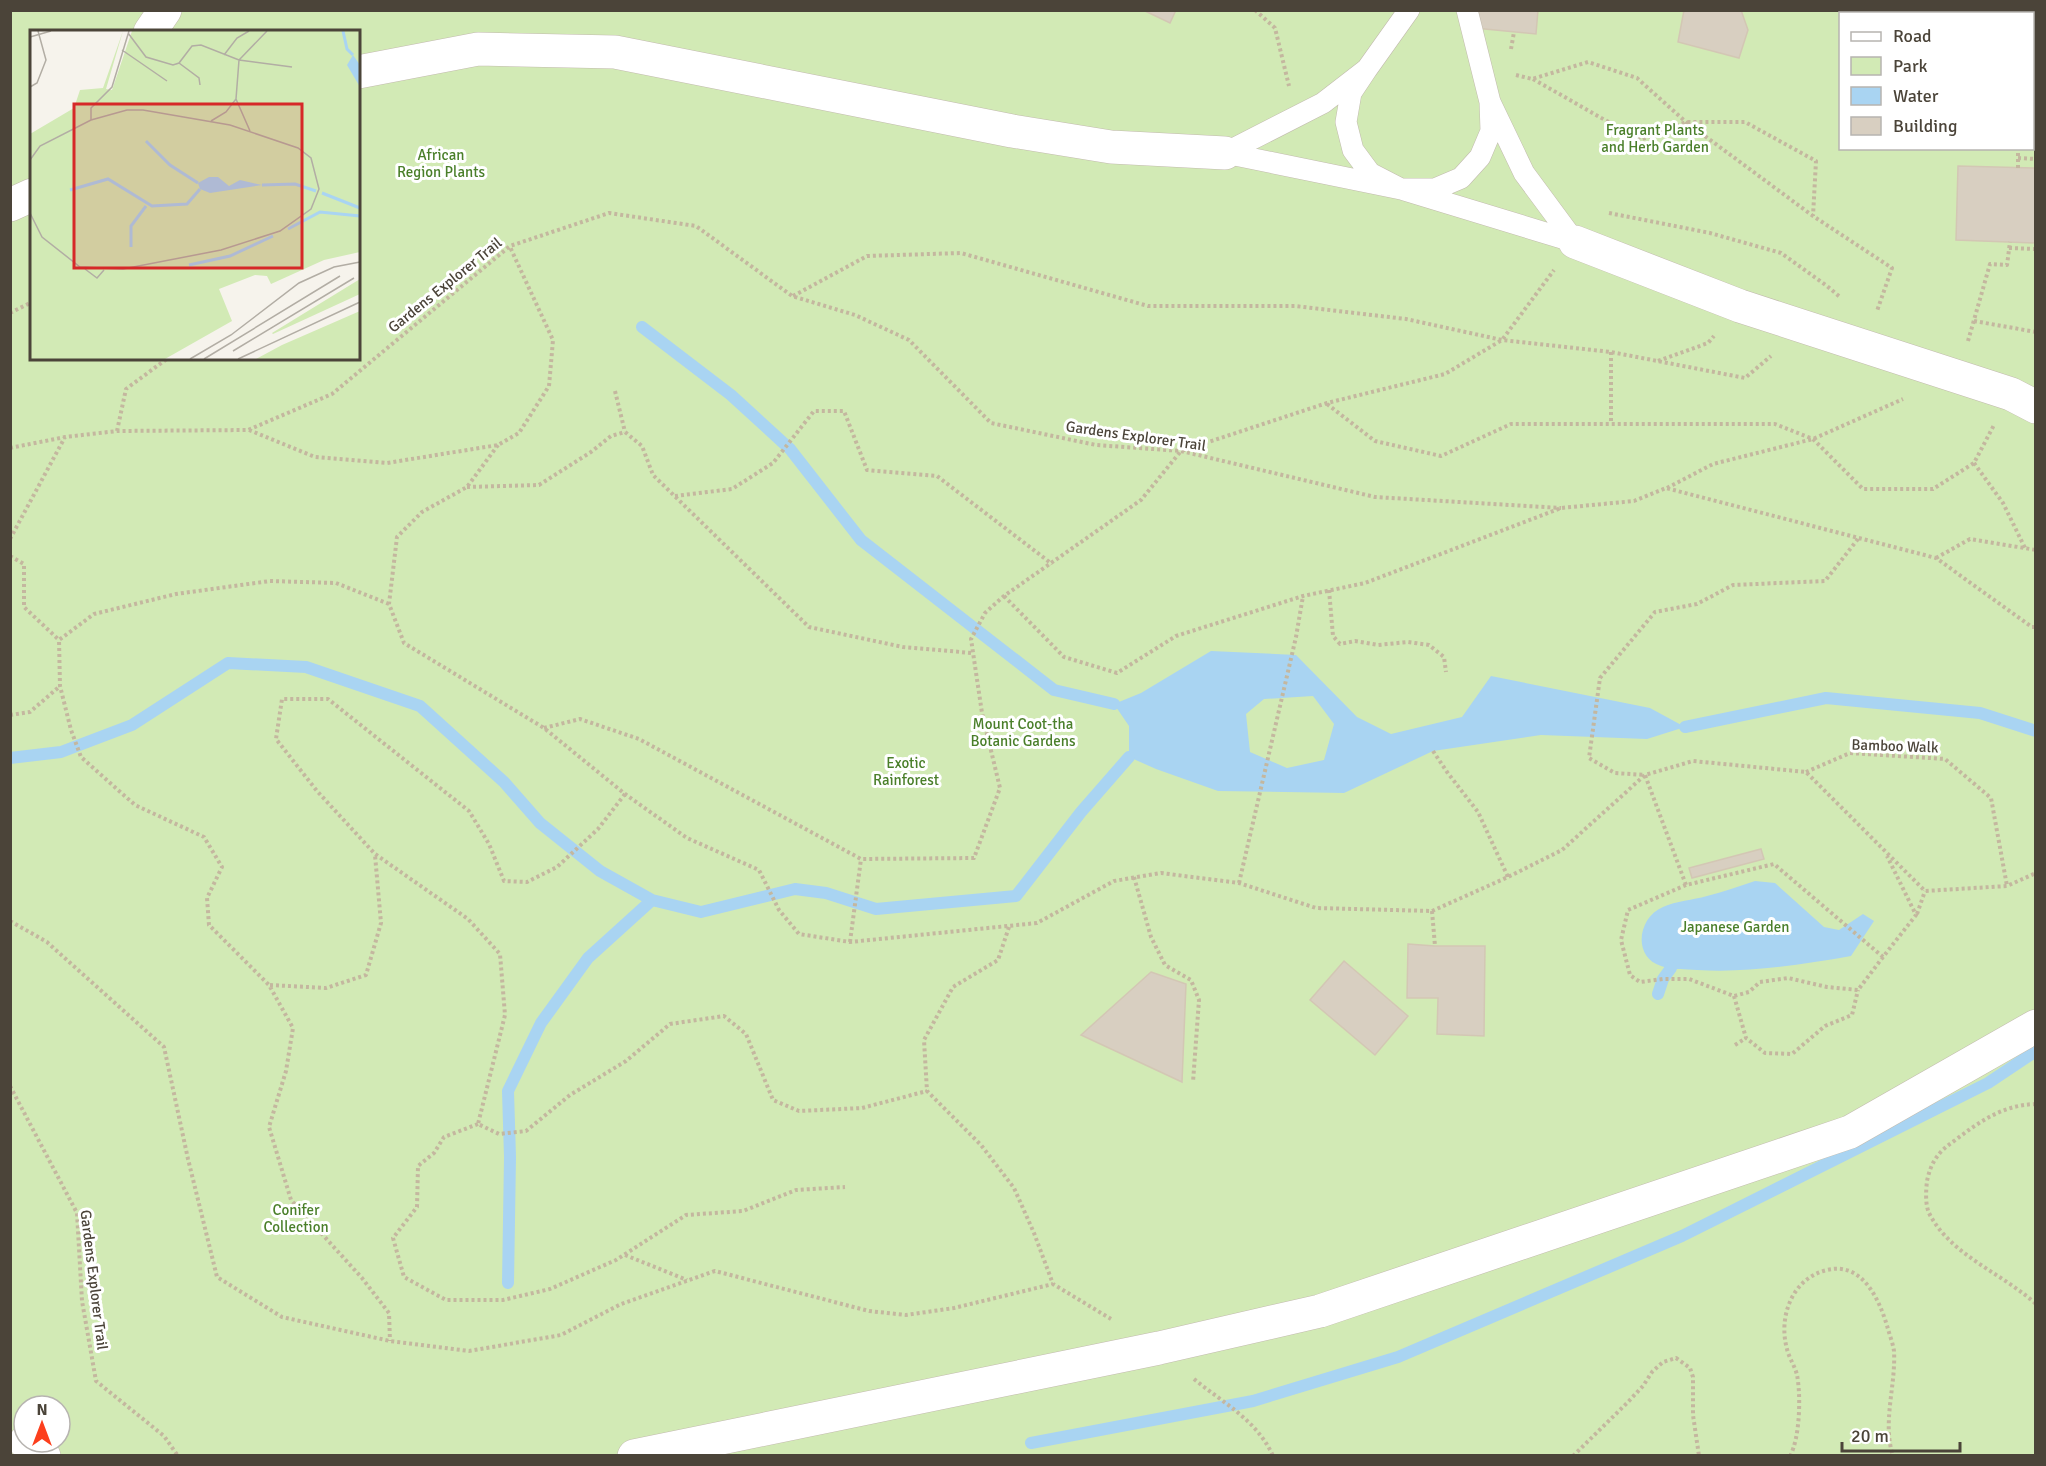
<svg xmlns="http://www.w3.org/2000/svg" width="2046" height="1466" viewBox="0 0 2046 1466" font-family="Signika,sans-serif">
<rect width="100%" height="100%" fill="#f6f3ec"/>
<path fill="#d2eab5" fill-rule="evenodd" d="M10,11H2035V1455H11ZM1840,14H2032V148H1840ZM32,32H358V358H32ZM24,1406H60V1442H24Z"/>
<path fill="#e5e3e0" d="M1894,11H2035V79L2032,78V14L1894,13Z"/>
<path fill="#a9d4f2" fill-rule="evenodd" d="M1211,651L1296,655L1357,717L1391,734L1462,717L1491,676L1650,708L1685,727L1647,739L1541,735L1433,751L1344,793L1218,791L1156,769L1129,757V726L1114,704L1141,693ZM1313,696L1334,724L1324,760L1287,768L1250,752L1246,714L1264,699Z
M1755,881L1775,883L1824,927L1839,930L1863,914L1874,921L1851,956C1800,965 1749,973 1697,970C1685,969 1672,970 1661,966C1632,957 1638,917 1663,907C1676,901 1693,900 1707,896C1723,892 1739,886 1755,881Z"/>
<g fill="none" stroke-linecap="round" stroke-linejoin="round">
<path stroke="#a9d4f2" stroke-width="12" d="M642,327L731,395L790,449L861,540L1054,690L1114,704
M1685,727L1826,698L1980,713L2036,731
M10,758L61,752L132,725L228,663L306,667L420,706L504,782L540,823L600,871L652,900L701,912L795,889L826,893L876,909L1016,896L1081,812L1129,757
M1658,994L1663,979L1671,968
M508,1283L510,1157L508,1091L541,1023L588,958L652,900
M1031,1443L1253,1401L1398,1357L1682,1236L1988,1083L2036,1051"/>
</g>
<path fill="#d8cfc1" stroke="#d3c7b4" stroke-width="1.5" d="M1143,10H1176L1170,23Z
M1477,10H1538L1536,34L1475,28Z
M1684,10H1741L1748,30L1739,58L1678,42Z
M1958,166L2036,168V243L1956,240Z
M1761,849L1764,859L1692,878L1689,868Z
M1408,944L1435,946H1485L1484,1036L1437,1034L1438,998H1407Z
M1344,961L1408,1016L1375,1055L1310,1000Z
M1151,972L1186,984L1182,1082L1081,1035Z"/>
<g fill="none" stroke-linecap="round" stroke-linejoin="round">
<defs>
<path id="service" d="M1467,10L1490,102L1524,173L1575,242
M1367,69L1351,93L1346,122L1353,150L1370,173L1401,189H1435L1461,178L1480,157L1491,131L1490,102
M1225,153L1401,189L1575,242
M1225,153L1323,103L1367,69L1409,10"/>
<path id="minor" d="M150,32L165,10
M358,72L478,49L615,52L1012,131L1111,147L1225,153
M10,205L32,195
M1575,242L1740,306L2011,394L2036,407
M25,1442L44,1456
M634,1456L1159,1348L1320,1311L1850,1132L2036,1026"/>
</defs>
<use href="#service" stroke="#c2bbae" stroke-width="22"/>
<use href="#minor" stroke="#c2bbae" stroke-width="34"/>
<path stroke="#c4b79f" stroke-width="4" stroke-dasharray="3 3" stroke-linecap="butt" d="M1255,10L1275,28L1289,86
M1511,49L1514,32
M1516,75L1532,79L1588,62L1637,78L1686,122L1813,216L1892,268L1877,311
M1533,79L1640,140L1686,122H1745L1816,161L1813,216
M2018,158L2036,159
M2018,168V148
M1609,213L1710,233L1781,253L1827,286L1840,297
M2009,248L2036,249
M793,296L867,256L961,253L1148,306H1295L1406,319L1502,340L1611,352L1745,378L1771,356
M10,313L32,302
M1974,321L2036,332
M1968,341L1990,264L2007,265L2010,242
M1611,352V424
M1658,361L1708,343L1714,336
M615,391L625,432
M1327,404L1375,441L1441,456L1511,424H1775L1813,439L1863,489H1933L1974,463L1994,425
M249,430L315,457L387,463L498,445L519,433L549,386L553,340L510,247
M117,431L126,389L168,358
M498,445L467,487L422,512L397,537L389,604L404,643L544,728L625,794L687,838L759,870L779,910L799,934L850,942L1037,923L1114,881L1161,873L1239,883L1316,908L1432,911L1508,877L1562,850L1645,775L1693,761L1806,772L1925,891L2007,886L2036,873
M10,448L65,437L117,431L248,430L332,394L510,246L609,213L696,226L792,296L855,315L909,340L991,423L1096,445L1181,451L1375,497L1561,508
M1974,463L2003,503L2025,548
M467,487L539,485L591,452L611,436L625,432L642,446L653,475L809,627L903,647L972,653
M1667,488L1713,464L1813,439L1903,399
M675,496L732,489L773,463L814,411H844L867,470L937,476L1052,564
M10,539L65,437
M1858,539L1825,581L1733,585L1697,604L1655,612L1600,678L1589,758L1615,773L1645,775L1686,885L1774,864L1883,957L1916,915L1887,856
M10,556L24,564V607L59,640
M1936,558L1970,539L2036,550
M1329,590L1333,636L1340,644L1355,641L1378,645L1408,642L1429,645L1444,657L1446,672
M1004,596L1064,657L1117,673L1176,636L1303,596L1365,583L1561,508L1634,501L1666,488L1936,558L2032,627H2036
M389,604L336,583L270,581L176,594L94,614L59,640L60,686L71,730L81,757L135,805L204,837L222,867L207,898L209,925L269,985L293,1028L286,1071L269,1127L291,1200L362,1278L389,1313L390,1341
M10,715L30,712L60,686
M544,728L580,719L639,739L861,859L974,858L1000,788L982,713L971,639L985,613L1004,596L1141,500L1181,451L1327,403L1445,374L1502,340L1554,270
M1433,751L1447,772L1478,812L1508,877
M1806,772L1850,753L1945,759L1991,798L2007,886
M625,794L598,829L557,867L527,882L504,881L489,844L469,811L328,699H282L276,739L317,791L375,854L468,919L500,954L505,1015L478,1124L499,1134L526,1131L570,1095L626,1061L670,1024L724,1016L746,1034L773,1100L799,1111L862,1108L927,1091
M1134,877L1151,937L1165,965L1191,980L1199,1000L1193,1082
M1239,883L1296,637L1303,596
M1686,885L1628,910L1621,940L1630,975L1640,982L1663,979H1689L1734,996L1749,992L1760,982L1788,978L1827,987L1858,990L1883,957
M1432,911L1435,946
M1917,914L1925,891
M10,921L47,942L164,1047L188,1159L217,1277L282,1317L390,1341L469,1351L561,1335L621,1304L715,1271L869,1311L906,1315L954,1308L1053,1284
M1009,927L998,960L953,987L924,1040L927,1091L981,1145L1014,1188L1034,1233L1053,1284L1111,1319
M850,942L861,859
M270,985L326,988L366,975L381,923L375,855
M1734,996L1746,1038L1765,1053L1792,1054L1825,1026L1852,1015L1858,990
M1735,1045L1746,1038
M10,1086L77,1213L82,1301L96,1381L164,1436L178,1456
M2036,1104C2002,1105 1979,1122 1954,1141C1938,1152 1931,1162 1927,1181C1926,1190 1925,1204 1929,1213C1950,1255 2002,1273 2036,1304
M478,1124L444,1137L434,1153L418,1166L417,1207L393,1238L404,1277L446,1300H503L550,1289L616,1260L686,1215L743,1211L796,1190L845,1187
M625,1255L687,1280
M1194,1379C1223,1403 1257,1420 1273,1456
M1573,1456L1627,1403L1643,1386L1652,1372L1663,1362L1676,1358L1690,1368L1693,1377V1415L1699,1456
M1790,1456C1800,1438 1801,1395 1797,1375C1795,1366 1789,1358 1787,1349C1778,1317 1792,1278 1827,1270C1863,1261 1880,1301 1888,1329C1890,1336 1893,1344 1894,1351C1896,1386 1882,1422 1893,1456"/>
<use href="#service" stroke="#fff" stroke-width="21"/>
<use href="#minor" stroke="#fff" stroke-width="33"/>
</g>
<g text-anchor="middle" stroke-width="6" stroke-linejoin="round" paint-order="stroke">
<g font-size="15" fill="#4a7f2a" stroke="#fff">
<text x="1655" y="135">Fragrant Plants<tspan x="1655" dy="17">and Herb Garden</tspan></text>
<text x="441" y="160">African<tspan x="441" dy="17">Region Plants</tspan></text>
<text x="1023" y="729">Mount Coot-tha<tspan x="1023" dy="17">Botanic Gardens</tspan></text>
<text x="906" y="768">Exotic<tspan x="906" dy="17">Rainforest</tspan></text>
<text x="1735" y="932">Japanese Garden</text>
<text x="296" y="1215">Conifer<tspan x="296" dy="17">Collection</tspan></text>
</g>
<g font-size="15" fill="#4b4439" stroke="#fff">
<text transform="translate(445 285) rotate(-39)" y="5">Gardens Explorer Trail</text>
<text transform="translate(1136 436) rotate(8)" y="5">Gardens Explorer Trail</text>
<text transform="translate(1895 746) rotate(2)" y="5">Bamboo Walk</text>
<text transform="translate(94 1280) rotate(83)" y="5">Gardens Explorer Trail</text>
</g>
</g>
<g transform="translate(30 30)">
<rect width="330" height="330" fill="#f6f3ec"/>
<path d="M93,1L76,59L82,60L102,1H330V222L294,230L241,254L237,246L225,245L189,259L202,291L135,329H0V104L44,78L50,60L73,58ZM330,249V264L243,304L242,303ZM330,281V329H226L252,315Z" fill="#d2eab5"/>
<path d="M323,25L330,35V57L317,35ZM179,147H188L199,156L210,150L232,155L180,163L170,159L168,153Z" fill="#a9d4f2"/>
<path fill="none" stroke="#a9d4f2" stroke-width="3" d="M313,1L317,19L323,25M116,111L140,135L168,153M232,155L265,154L286,161M40,160L78,149L122,176L157,174L170,159M292,163L330,178M258,199L290,182L330,186M101,217V196L116,176M159,235L200,226L243,206"/>
<path fill="none" stroke="#b2ada4" stroke-width="1.5" d="M98,3L116,27L143,35L149,33L162,16L171,15L209,30L262,37M0,7L21,1M92,20L137,51M194,25L207,8L219,1M149,33L169,48L170,55M0,57L7,53L16,30L8,1M61,90V78L82,57L99,1M181,91L196,82L206,69M220,101L206,69L209,30L237,1M0,130L10,116L61,90L97,80H113L200,95L268,118L281,128L289,159L281,179L250,201L191,220L93,239L50,237L12,207L0,183M55,239L67,248L74,240M203,321L324,248M160,329L201,305L269,253L304,237L330,232M174,329L310,246M208,329L330,272"/>
<path fill="#d62828" fill-opacity="0.15" stroke="#d62828" stroke-width="3" d="M44,74H272V238H44Z"/>
<rect width="330" height="330" fill="none" stroke="#4b4439" stroke-width="3"/>
</g>
<rect width="2046" height="1466" fill="none" stroke="#4b4439" stroke-width="24"/>
<rect x="1839" y="12" width="195" height="138" fill="#ffffff" stroke="#b7b4b0" stroke-width="1.5"/>
<rect x="1851" y="32" width="30" height="9" fill="#ffffff" stroke="#b7b4b0" stroke-width="1.5"/>
<text x="1893" y="42" font-size="18" fill="#4b4439">Road</text>
<rect x="1851" y="57" width="30" height="18" fill="#d2eab5" stroke="#b7b4b0" stroke-width="1.5"/>
<text x="1893" y="72" font-size="18" fill="#4b4439">Park</text>
<rect x="1851" y="87" width="30" height="18" fill="#a9d4f2" stroke="#b7b4b0" stroke-width="1.5"/>
<text x="1893" y="102" font-size="18" fill="#4b4439">Water</text>
<rect x="1851" y="117" width="30" height="18" fill="#d8cfc1" stroke="#b7b4b0" stroke-width="1.5"/>
<text x="1893" y="132" font-size="18" fill="#4b4439">Building</text>
<g transform="translate(42 1424)"><circle r="28" fill="#ffffff" stroke="#b7b4b0" stroke-width="1.5"/>
<path d="M0-4.5L10 22L0 15L-10 22Z" fill="#fc3f1d"/>
<text y="-9" font-size="16" font-weight="bold" text-anchor="middle" fill="#4b4439">N</text>
</g>
<path d="M1842 1442v9h118v-9" fill="none" stroke="#4b4439" stroke-width="3"/>
<text x="1851" y="1442" font-size="18" fill="#4b4439" stroke="#ffffff" stroke-width="4.5" paint-order="stroke">20 m</text>
</svg>
